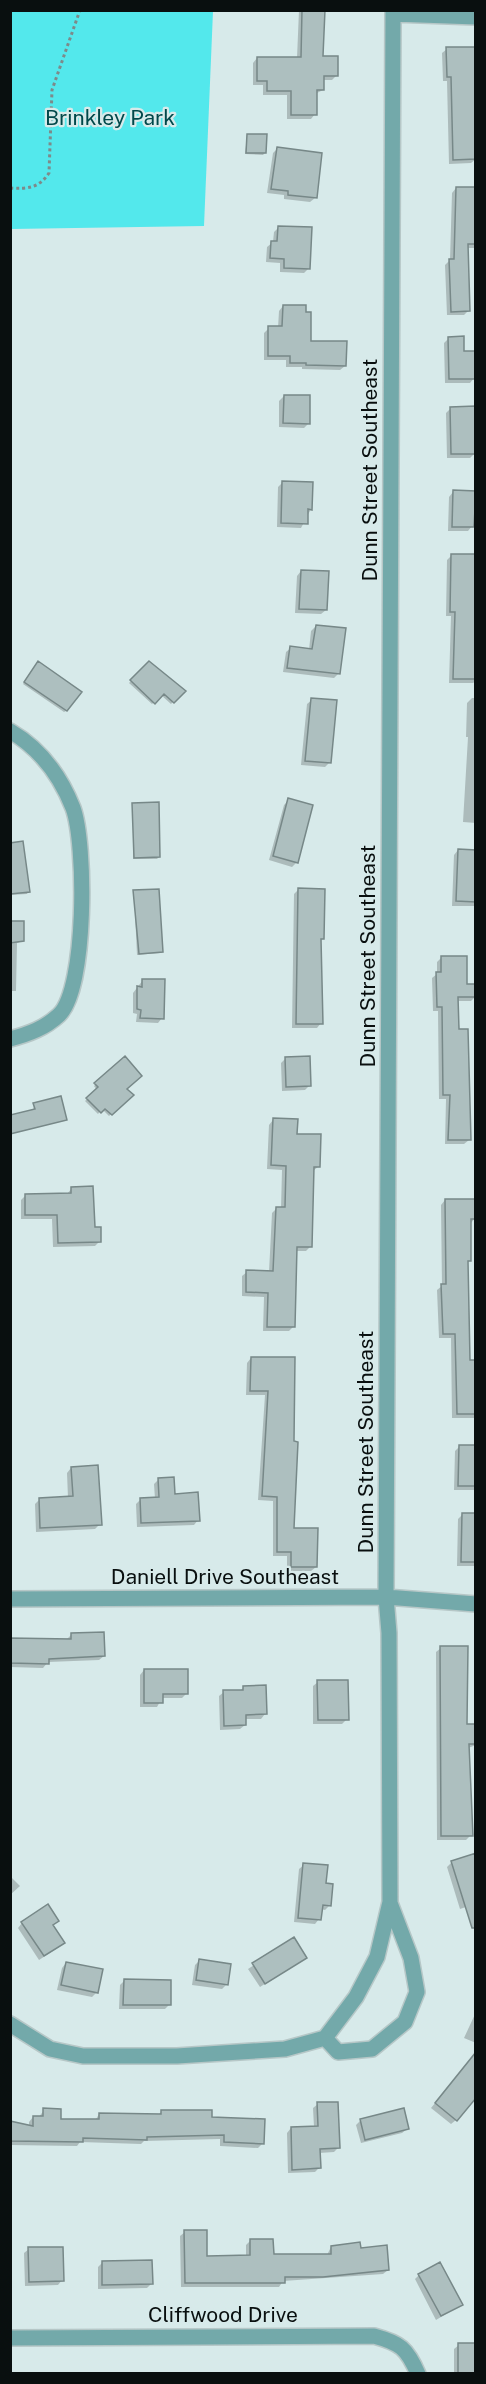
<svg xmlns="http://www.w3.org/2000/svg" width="486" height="2384" viewBox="0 0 486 2384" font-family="'Public Sans',sans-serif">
<rect width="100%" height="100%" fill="#d7eaea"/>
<path fill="#53e8ec" d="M10,11H213L204,226L11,229Z"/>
<path fill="#0003" d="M299,10H323L322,58L336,76L332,80H323V90L315,94V114L311,119H287V95H263V85H253V63L257,58H297Z
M447,49L476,159L471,163L449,164L447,81H443L442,53Z
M247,136L265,153L263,155L245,154Z
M277,149L315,198L310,202L284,199V195L267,193L273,153Z
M456,188H476V248H467L469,310L464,315H447L445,265L450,260L452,193Z
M279,227L309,268L304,273L280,272V263L266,262L267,247L273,242L274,232Z
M283,306L309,342L345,366L340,370L302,369V367H286V360H264V333L269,328H278L279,311Z
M449,338L462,353L474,378L470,383H445L444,343Z
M284,396L309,423L304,428L279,427V401Z
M451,408L475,453L470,458H447L446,413Z
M283,482L311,509L301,528L277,527L278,487Z
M453,492H476L472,526L468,531H448L449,497Z
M452,555L476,632V681L473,683H449L451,616H446L447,560Z
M301,571L326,610L321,614L295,613L297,576Z
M316,626L339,673L334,678L283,672L286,652L291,648L309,650L311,631Z
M149,663L183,691L171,704L161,695L152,704L129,683Z
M36,665L66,711L64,712L23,684Z
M472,698H476V823L463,822L468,737H466L467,703Z
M312,700L330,762L325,767L301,765L307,704Z
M289,800L297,862L292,867L269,860L284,805Z
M133,804L159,857L157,859H133Z
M10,844L28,892L27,894L10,895Z
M458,850L476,851L475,906H452L454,855Z
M298,890L322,938L320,941L321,1023L317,1028H292L294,894Z
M134,892L162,952L160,953L137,955Z
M10,923L22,941L17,943L16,991H10Z
M442,957L475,997L471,1001H457L469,1140L464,1144H445L446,1099H439L438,1011H433L432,978L437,974V962Z
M143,980L162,1018L158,1023L136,1022L137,1014L133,1013V993Z
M124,1058L125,1089L131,1095L109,1116L102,1109L98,1114L85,1101L97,1090L94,1086Z
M286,1058L309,1086L305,1090L282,1091L281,1063Z
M34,1105L65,1119L10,1134V1116L33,1111Z
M273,1120L296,1135L319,1166L313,1171L310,1247L306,1251H295L293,1327L289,1331H263L264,1297L242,1296V1276L247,1272H269L272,1213L276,1209H281L282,1170L267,1169L269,1125Z
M72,1188L99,1242L95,1246L53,1247L52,1219H21V1200L25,1196L67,1194Z
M445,1200L475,1218L471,1223L470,1260L466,1264L469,1361H476V1418H452L451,1338H439L437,1290L442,1286L441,1205Z
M251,1358L293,1359V1530L316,1567L311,1571H287V1556H273V1501L258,1500L265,1395H246L247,1363Z
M460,1446H476V1490H454L455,1451Z
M71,1468L100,1524L95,1529L36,1532L35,1504L39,1500L68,1498L67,1473Z
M159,1479L198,1520L194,1525L137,1527L136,1504L141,1499H155L154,1484Z
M463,1514L476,1515V1566H457L458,1519Z
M71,1635L104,1656L99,1660L48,1662L43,1668L10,1667V1639L66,1640Z
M441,1648L466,1726L476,1725V1745L468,1748L471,1835L466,1840H437L436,1652Z
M144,1670L187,1693L182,1698H162L157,1707H140V1675Z
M318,1682L347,1719L342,1724H313V1686Z
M244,1687L265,1714L261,1719H245V1725L240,1729L220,1730L219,1696L224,1692H239Z
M452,1862L472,1905L460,1909L447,1867Z
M304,1865L330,1905L325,1910L321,1909L319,1919L315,1924L294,1922L299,1869Z
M10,1876L20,1886L10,1895Z
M57,1921L52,1926L56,1949L39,1960L18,1928L22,1923Z
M293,1939L305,1958L260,1987L248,1969Z
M200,1960L227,1984L222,1989L192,1985L195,1965Z
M66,1963L97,1992L92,1997L57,1990L62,1968Z
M124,1981L169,2005L165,2009H119L120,1985Z
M476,2012V2043L464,2038Z
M476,2053L456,2120L451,2124L431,2108Z
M318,2104L338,2148L334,2152L319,2153V2168L315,2172L288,2173L287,2133L291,2128L314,2127L313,2108Z
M44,2110L60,2120L95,2121L99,2114L158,2115L161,2112L210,2118L263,2143L258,2148L220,2146V2139L144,2141L141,2144L80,2142L77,2146L10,2145V2124L29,2127V2122L33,2117H39Z
M361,2120L407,2129L402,2133L361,2143L356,2125Z
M185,2232L206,2258L246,2257V2245L251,2240L272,2256L327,2255L331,2247L359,2250L388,2270L383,2274L283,2281L279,2287H181L180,2236Z
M29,2249L62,2280L58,2285L25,2286L24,2253Z
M102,2263L152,2283L147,2288L98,2289V2267Z
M419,2275L461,2305L436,2320L415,2279Z
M476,2344V2374H454V2349L459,2345Z"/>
<path fill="#adbfbf" stroke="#788" stroke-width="1.5" d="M302,10H325L323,56H338V76H324V90H317V115H291V91H267V81H257V57H301Z
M446,47H476V159L453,160L451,77H447Z
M247,134H267L266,153H246Z
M277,147L322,153L317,198L288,195V191L271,189Z
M456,187H476V244H468L470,311L451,312L449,259H454Z
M278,226L312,227L310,269L284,268V259L270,258L271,241H277Z
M283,305H306V312H311V341H347L346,366L306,365V363H290V356H268V326H282Z
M464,336V351H476V379H449L448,337Z
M284,395H310V424L283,423Z
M475,406L476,454H451L450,407Z
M282,481L313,482L312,510L308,509V524L281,523Z
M453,490L476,491L474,527H452Z
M451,554H476V679H453L455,612H450Z
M301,570L329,571L327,610L299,609Z
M316,625L346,628L340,674L287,668L290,646L312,649Z
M38,661L82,692L67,711L24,682Z
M149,661L186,691L174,703L164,694L155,704L130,680Z
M311,698L337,700L331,763L305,761Z
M288,798L313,805L298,863L273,856Z
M159,802L160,857L134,858L132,803Z
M23,841L30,892L10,894V843Z
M458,849L476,850V902L456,901Z
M298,888L325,889L324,939H321L323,1024H296Z
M159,889L163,952L139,954L133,890Z
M10,921H24V941L10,943Z
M441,956H467V984H476V997H458L459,1029H468L471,1140H448L450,1095H443L442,1007H437L436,972H441Z
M142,979H165L164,1019L140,1018L141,1010L137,1009V986L142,987Z
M125,1056L142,1076L127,1089L134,1095L112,1115L105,1109L101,1113L86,1098L98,1087L94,1083Z
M310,1056L311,1086L286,1087L285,1057Z
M61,1096L67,1120L10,1134V1115L35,1109L33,1103Z
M273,1118L298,1119L297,1134H321L320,1167H314L312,1247H297L295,1327H267L268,1293L246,1292V1270L273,1271L276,1207H285L286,1166L271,1165Z
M93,1186L95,1227H101V1242L58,1243L57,1215H25V1194L71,1193V1187Z
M445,1199H476V1219H471V1261H468L470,1360H476V1414H457L455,1334H443L441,1284H446Z
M251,1357H295L294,1441L298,1442L294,1528H318L317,1567H291V1552H277V1497L262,1496L268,1391H250Z
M459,1445H476V1486H458Z
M98,1465L102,1525L40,1528L39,1498L73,1496L71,1467Z
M174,1477L175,1494L198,1492L200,1521L141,1523L140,1498L159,1497L158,1478Z
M462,1513H476V1562H461Z
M104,1632L105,1656L49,1659V1664L10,1663V1638L71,1639V1633Z
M440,1646H468L467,1724H476V1744H469L473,1836H441Z
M144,1669H188V1694H163V1703H144Z
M317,1680H348L349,1720H318Z
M266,1685L267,1714L246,1715V1725L224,1726L223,1690H243V1686Z
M476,1853V1928H472L451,1861Z
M303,1863L328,1865L326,1883L333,1884L331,1906L323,1905L321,1920L298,1918Z
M48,1904L59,1921L53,1925L65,1943L44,1956L21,1922Z
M294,1937L307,1958L265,1984L252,1963Z
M199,1959L231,1964L228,1985L196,1980Z
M66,1962L103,1969L98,1993L61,1985Z
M124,1979L171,1980V2005H123Z
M476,2052V2098L457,2121L435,2103Z
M317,2102H338L340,2148L320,2149L321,2168L292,2170L291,2127L318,2126Z
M43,2108L61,2109V2119H99V2113L161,2114V2110H212V2117L265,2119L264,2144L224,2142V2135L147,2137V2140L83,2138V2142L10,2141V2121L33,2126V2116H43Z
M404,2108L409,2129L365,2140L360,2119Z
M184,2230H207V2256L250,2255V2239H273L274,2254H331V2246L360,2242L361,2248L387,2245L389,2270L323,2277H285V2283H185Z
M28,2247H63L64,2281L29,2282Z
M152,2260L153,2284L102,2285V2261Z
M440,2262L463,2305L441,2316L418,2274Z
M458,2343H476V2373H458Z"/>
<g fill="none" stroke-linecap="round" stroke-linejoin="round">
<defs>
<path id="minor" d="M393,14L476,17
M10,731C41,749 60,775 73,808C86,843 87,988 59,1015C45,1028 29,1034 10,1039
M10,1599L386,1597L476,1604
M10,2024L50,2049L83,2056H177L285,2049L325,2038L356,1997L377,1957L390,1902L389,1633L386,1597L393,10
M325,2038L338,2052L372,2049L405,2022L417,1992L411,1958L390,1903
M10,2338L374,2336C400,2343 407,2348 418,2374"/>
</defs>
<use href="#minor" stroke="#b6c7c7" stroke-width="18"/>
<path stroke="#7d8a8a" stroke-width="3" stroke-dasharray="3 3" stroke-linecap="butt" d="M10,188C28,189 39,188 49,173L52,90L80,10"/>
<use href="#minor" stroke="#73a9aa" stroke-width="15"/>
</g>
<g text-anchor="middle" stroke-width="4.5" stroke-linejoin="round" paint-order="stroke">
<g font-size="21" fill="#00484a" stroke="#d7eaea">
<text x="110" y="125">Brinkley Park</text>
</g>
<g font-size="21" fill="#090f0f" stroke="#d7eaea">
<text transform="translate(370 470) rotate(-90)" y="7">Dunn Street Southeast</text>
<text transform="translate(368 956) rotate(-90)" y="7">Dunn Street Southeast</text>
<text transform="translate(366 1442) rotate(-90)" y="7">Dunn Street Southeast</text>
<text x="225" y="1584">Daniell Drive Southeast</text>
<text x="223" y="2322">Cliffwood Drive</text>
</g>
</g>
<rect width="486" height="2384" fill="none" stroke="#090f0f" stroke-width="24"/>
</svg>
